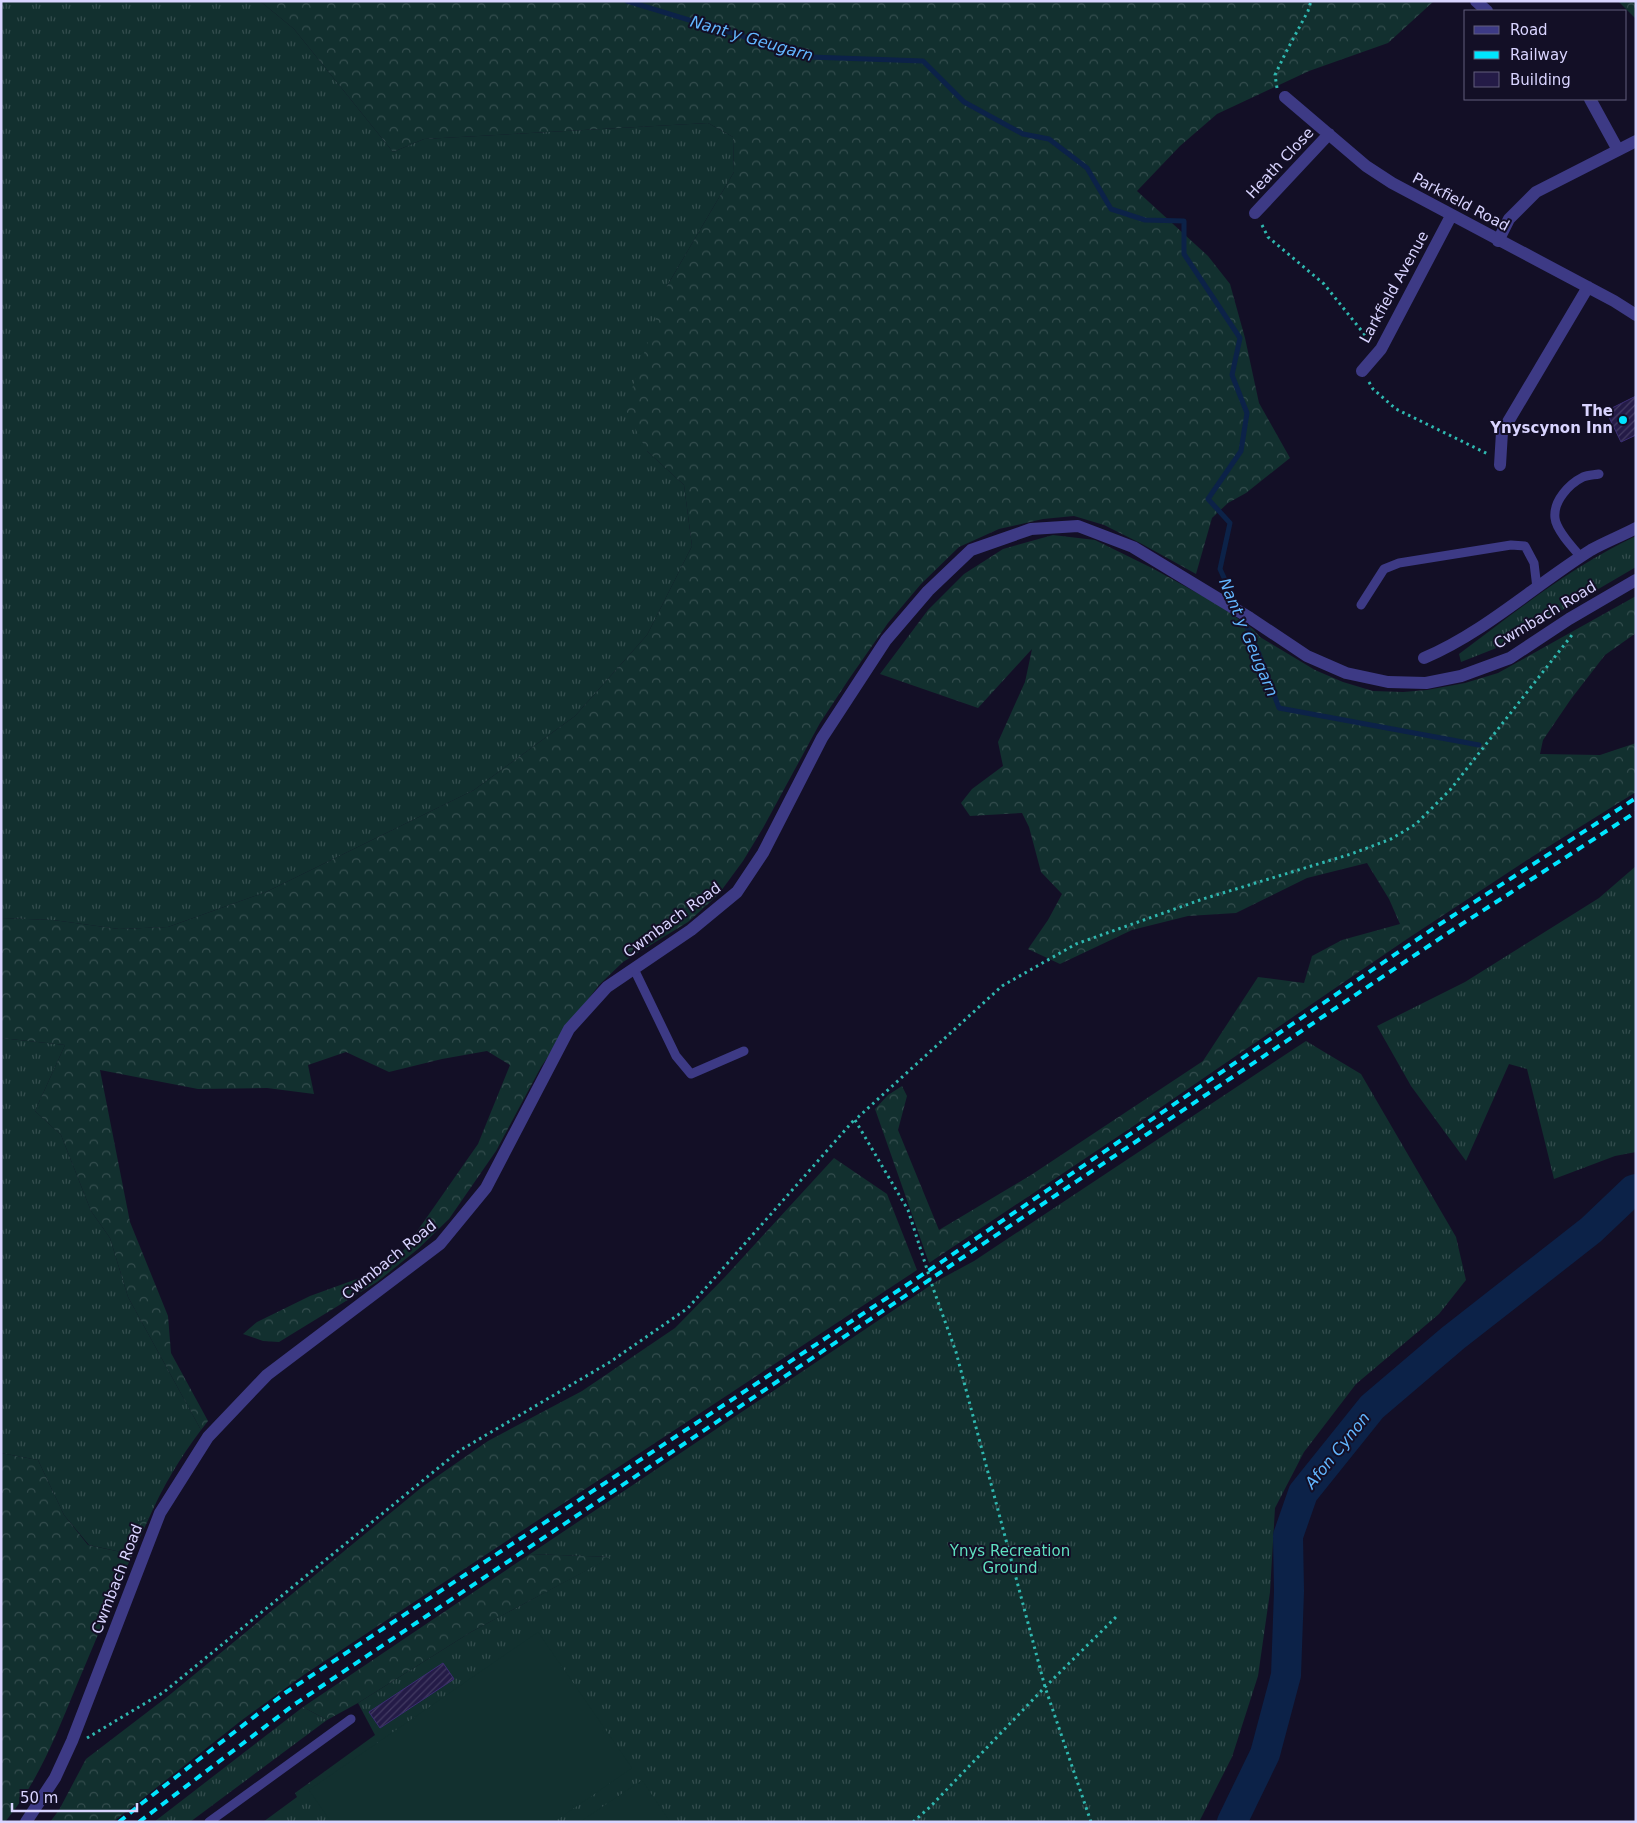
<svg xmlns="http://www.w3.org/2000/svg" width="1637" height="1823" viewBox="0 0 1637 1823" font-family="'DejaVu Sans',sans-serif">
<defs>
<pattern id="grass-tufts" width="24" height="20" patternUnits="userSpaceOnUse" patternTransform="scale(1.25)"><rect width="24" height="20" fill="#12302f"/><path d="M3 7l-1-3M5 7V3M7 7l1-3M15 17l-1-3M17 17v-4M19 17l1-3" fill="none" stroke="#344d4e"/></pattern>
<pattern id="forest-crowns" width="20" height="18" patternUnits="userSpaceOnUse" patternTransform="scale(1.25)"><rect width="20" height="18" fill="#12302f"/><path d="M2 6a3 3 0 1 1 6 0M12 15a3 3 0 1 1 6 0" fill="none" stroke="#344d4e"/></pattern>
<pattern id="building-hatch" width="6" height="6" patternUnits="userSpaceOnUse" patternTransform="scale(1.25)"><rect width="6" height="6" fill="#241b47"/><path d="M-1 1l2-2M0 6l6-6M5 7l2-2" fill="none" stroke="#433b63"/></pattern>
</defs>
<rect width="100%" height="100%" fill="#130f26"/>
<path fill="url(#grass-tufts)" d="M1,1H260L294,29L393,152L424,139L708,123L733,137L734,172L667,286L647,451L684,485L692,546L647,635L575,716L474,790L266,892L168,927L119,929L53,920L1,918Z
M1636,536V567L1499,647L1461,662L1459,654C1515,612 1572,566 1636,536Z
M1636,866V1152L1615,1156L1554,1179L1527,1069L1509,1064L1466,1161L1411,1086L1377,1026L1465,982L1599,898Z
M1,1038L65,1045L35,1111L61,1135L91,1211L110,1238L128,1297L201,1430C180,1458 163,1486 149,1518L138,1522L121,1552L89,1545L64,1515L38,1460L1,1453Z
M1306,1041L1361,1074L1456,1237L1466,1280L1439,1314L1356,1384L1304,1452L1275,1508L1270,1592L1258,1676L1232,1757L1199,1822H263L297,1797L295,1793L375,1735L358,1703L471,1632L611,1557L530,1554L937,1281L974,1261Z
M303,1707L327,1720L190,1822H154Z"/>
<path fill="url(#forest-crowns)" d="M260,1H1434L1388,43L1309,71L1217,114L1180,146L1137,191L1208,256L1230,284L1245,338L1259,403L1290,458L1246,493L1228,503L1212,518L1196,574L1142,544L1104,525L1074,516L1043,519L999,529L959,547L921,584L888,623L849,679L820,723L763,828L743,861L718,895L688,922L623,962L599,985L576,1015L541,1067L496,1151L449,1219L418,1249L377,1282L279,1342L263,1341L243,1334L257,1322L310,1296L365,1276L404,1250L478,1144L510,1065L487,1051L442,1059L389,1072L346,1052L308,1065L314,1094L267,1088L198,1089L100,1070L130,1222L168,1316L171,1353L208,1421L201,1430L128,1297L110,1238L91,1211L61,1135L35,1111L65,1045L1,1038V918L53,920L119,929L168,927L266,892L474,790L575,716L647,635L692,546L684,485L647,451L625,409L667,286L734,172L733,137L708,123L424,139L393,152L294,29Z
M1618,1H1636V19Z
M1053,535L1095,540L1152,568L1217,604L1253,629L1260,637L1315,670L1343,682L1373,691L1403,692L1427,690L1465,683L1498,673L1636,596V633L1605,655L1571,699L1543,740L1540,754L1600,755L1636,743V792L1527,860L1407,939L1132,1127L929,1263L875,1109L888,1095L902,1086L907,1096L898,1130L939,1230L1031,1175L1203,1061L1258,977L1304,983L1312,956L1342,940L1400,924L1389,899L1367,863L1307,878L1236,913L1188,916L1132,930L1060,964L1028,949L1048,920L1062,894L1041,872L1029,827L1022,813L970,816L961,803L972,789L1003,766L998,742L1025,682L1032,649L978,708L880,674L928,610L964,574L1003,549Z
M834,1158L887,1194L917,1270L305,1674L242,1720L113,1822H50L59,1810L86,1759L167,1697L422,1487L488,1441L582,1391L675,1328L724,1278Z
M1,1453L38,1460L64,1515L88,1545L121,1552L138,1522L149,1518C123,1574 100,1630 76,1687C56,1735 39,1781 5,1822H1Z
M530,1554L612,1557L471,1632L358,1703L327,1720L303,1707Z"/>
<path fill="#12302f" d="M538,1632L632,1768L554,1822H331L309,1790Z
M642,1780L670,1822H580Z"/>
<g fill="none" stroke-linecap="round" stroke-linejoin="round">
<path stroke="#0c2248" stroke-width="5" d="M627,1L810,57L923,61L964,102L1023,134L1049,139L1087,168L1111,209L1145,220L1184,221V254L1240,338L1232,375L1247,413L1241,451L1208,499L1230,523L1220,569L1238,608
M1243,618L1259,654L1279,708L1479,745"/>
<path stroke="#0c2248" stroke-width="30" d="M1232,1822L1265,1754L1286,1675L1289,1591L1288,1536L1303,1493L1372,1407L1453,1338L1591,1230L1633,1190L1636,1189"/>
</g>
<path fill="url(#building-hatch)" stroke="#3b2d73" d="M1636,396V435L1621,442L1606,411Z
M443,1663L454,1679L380,1728L369,1712Z"/>
<g fill="none" stroke-linecap="round" stroke-linejoin="round">
<path stroke="#2fb8b0" stroke-width="3" stroke-dasharray="2.5 4" stroke-linecap="butt" d="M1277,88L1275,75L1285,54L1308,11L1311,1
M1262,225L1268,237L1324,284L1369,340
M1369,382L1373,389L1396,409L1488,454
M87,1738L164,1692L459,1451L610,1362L688,1308L854,1120
M913,1822L930,1807L1045,1687L1117,1616
M1091,1822L1045,1687L956,1352L933,1288L908,1210L855,1120L1002,986L1076,944L1203,899L1351,854L1391,839L1416,824L1450,790L1572,635"/>
<path stroke="#3d3a85" stroke-width="9" d="M1581,557C1573,548 1556,530 1555,518C1553,501 1569,484 1583,477C1588,475 1594,475 1599,474
M1361,605L1384,569L1399,563L1511,545L1525,546L1534,563L1537,588
M634,969L676,1056L691,1074L744,1051
M209,1822L351,1719"/>
<path stroke="#3d3a85" stroke-width="12" d="M1476,1L1487,11
M1285,97L1366,166L1392,183L1614,301L1636,315
M1590,99L1618,150
M1255,213L1329,134
M1498,241L1509,219L1536,192L1636,141
M1362,371L1381,349L1451,216
M1500,465L1502,432L1588,287
M1424,658C1485,632 1535,585 1591,550C1605,542 1621,536 1636,528
M26,1822L55,1778L72,1741L160,1513L208,1437L267,1375L440,1244L486,1188L569,1029L607,987L691,930L737,892L763,853L822,738L886,640L928,591L971,550L1031,529L1078,526L1133,547L1250,618L1307,656L1346,673L1388,682L1426,683L1461,676L1510,658L1569,619L1636,580"/>
<path stroke="#00e5ff" stroke-width="4" stroke-dasharray="8 6" stroke-linecap="butt" d="M119,1822L141,1804L285,1693L931,1269L1437,926L1636,798
M139,1822L295,1704L1448,933L1636,812"/>
</g>
<circle fill="#00e5ff" stroke="#130f26" stroke-width="2" cx="1623" cy="420" r="5"/>
<g text-anchor="middle" stroke-width="4" stroke-linejoin="round" paint-order="stroke">
<g font-size="15" fill="#d9d4ff" stroke="#130f26">
<text transform="translate(1280 163) rotate(-47)" y="5">Heath Close</text>
<text transform="translate(1461 202) rotate(28)" y="5">Parkfield Road</text>
<text transform="translate(1394 287) rotate(-61)" y="5">Larkfield Avenue</text>
<text transform="translate(1545 615) rotate(-31)" y="5">Cwmbach Road</text>
<text transform="translate(672 920) rotate(-36)" y="5">Cwmbach Road</text>
<text transform="translate(389 1260) rotate(-39)" y="5">Cwmbach Road</text>
<text transform="translate(117 1579) rotate(-69)" y="5">Cwmbach Road</text>
</g>
<g font-size="15" font-weight="bold" fill="#d9d4ff" stroke="#130f26" text-anchor="end">
<text x="1613" y="416">The<tspan x="1613" dy="17">Ynyscynon Inn</tspan></text>
</g>
<g font-size="15" fill="#5fe0c0" stroke="#130f26">
<text x="1010" y="1556">Ynys Recreation<tspan x="1010" dy="17">Ground</tspan></text>
</g>
<g font-size="16" font-style="italic" fill="#62b6ff" stroke="#130f26">
<text transform="translate(752 38) rotate(16)" y="6">Nant y Geugarn</text>
<text transform="translate(1249 637) rotate(67)" y="6">Nant y Geugarn</text>
<text transform="translate(1337 1450) rotate(-51)" y="6">Afon Cynon</text>
</g>
</g>
<rect width="1637" height="1823" fill="none" stroke="#d9d4ff" stroke-width="5"/>
<rect x="1464" y="10" width="162" height="90" fill="#130f26" stroke="#625e7d"/>
<rect x="1474" y="26" width="25" height="8" fill="#3d3a85" stroke="#625e7d"/>
<text x="1510" y="35" font-size="15" fill="#d9d4ff">Road</text>
<rect x="1474" y="51" width="25" height="8" fill="#00e5ff" stroke="#625e7d"/>
<text x="1510" y="60" font-size="15" fill="#d9d4ff">Railway</text>
<rect x="1474" y="72" width="25" height="15" fill="#241b47" stroke="#625e7d"/>
<text x="1510" y="85" font-size="15" fill="#d9d4ff">Building</text>
<path d="M12 1803v8h125v-8" fill="none" stroke="#d9d4ff" stroke-width="2.5"/>
<text x="20" y="1803" font-size="15" fill="#d9d4ff" stroke="#130f26" stroke-width="4" paint-order="stroke">50 m</text>
</svg>
